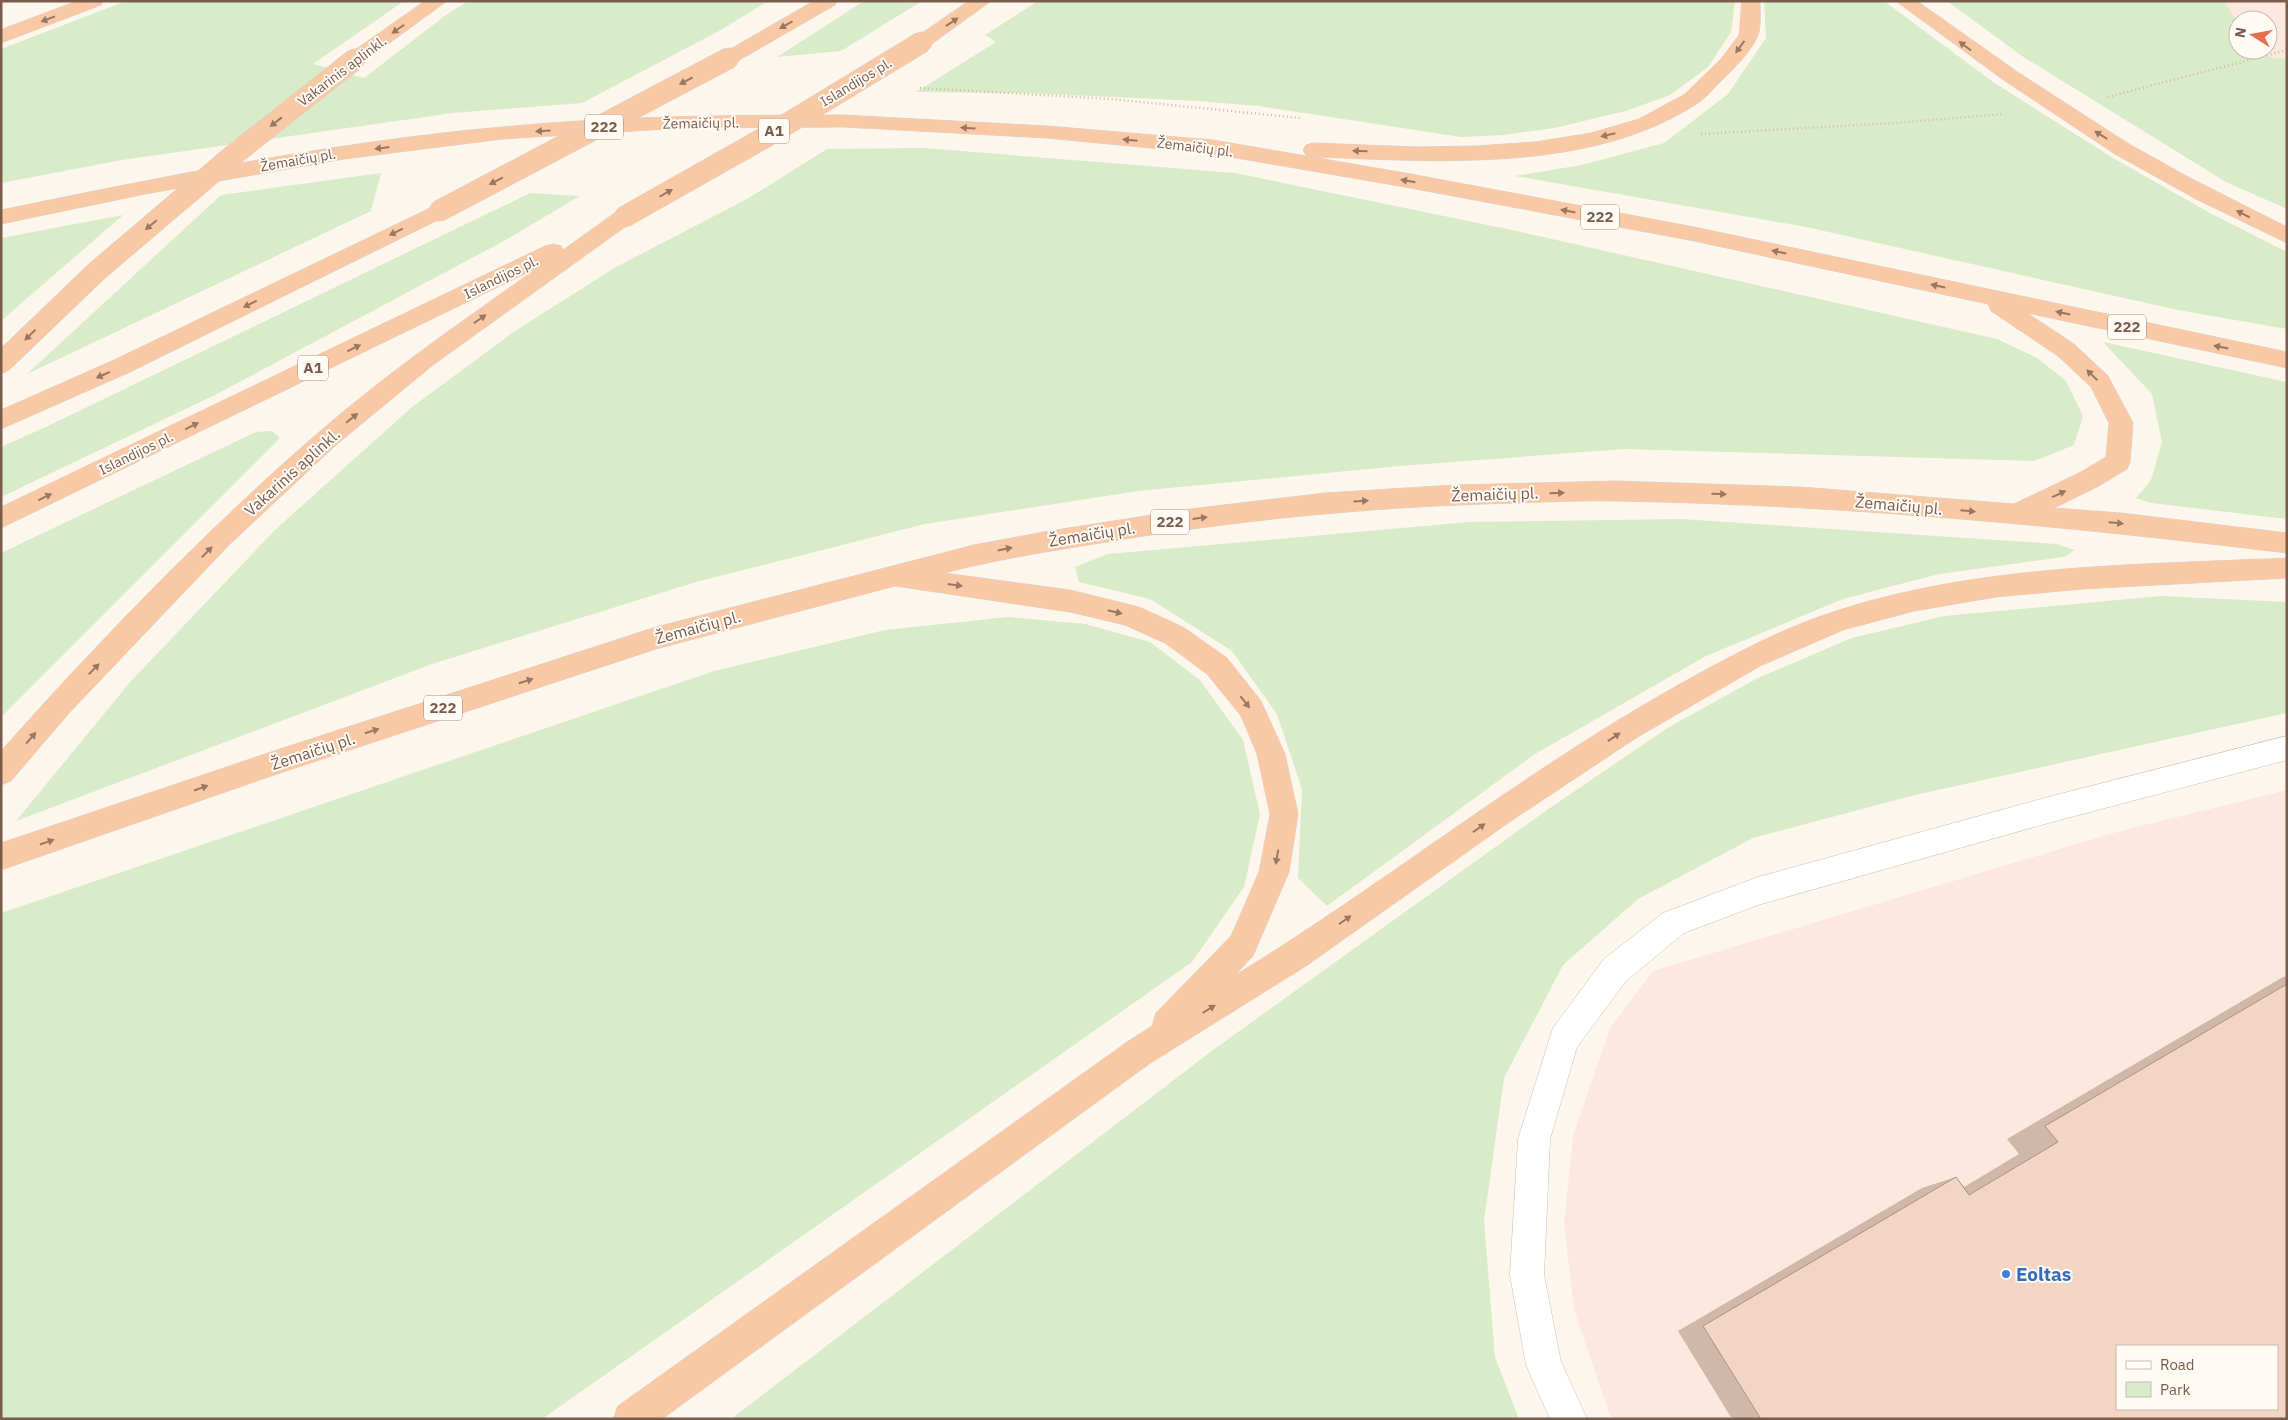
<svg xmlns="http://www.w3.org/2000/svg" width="2288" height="1420" viewBox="0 0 2288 1420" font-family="'IBM Plex Sans',sans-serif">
<rect width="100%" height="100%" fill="#fdf6ec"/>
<path fill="#fde8e0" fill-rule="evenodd" d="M2224,1H2287V59L2272,58L2259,50H2268V20H2238V23Z
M2287,790V1419H1611L1574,1310L1564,1223L1573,1136L1610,1028L1653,971L2120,831ZM2117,1346H2277V1409H2117Z"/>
<path fill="#d8ecc9" d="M126,1H404L313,64L364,78L446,15L468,1H768L719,31L582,103L453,113L122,160L1,183V49Z
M864,1H922L841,51L777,57Z
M1038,1H1735L1731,32L1708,67L1670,95L1626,111L1554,128L1503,135L1461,137L1258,106L1198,101L1024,93L916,92L996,42L985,35Z
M1764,1H1884L1993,82L2113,158L2210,213L2287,252V329L2178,310L1806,227L1515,176L1582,165L1664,143L1728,94L1766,38Z
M1947,1H2224L2238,23V50H2259L2272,58L2287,59V209L2226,182L2022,56Z
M923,148L1235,173L1512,230L1997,339L2037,358L2066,381L2083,416L2074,445L2034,461L1623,449L1400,466L1138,491L925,524L696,582L432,664L16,821L131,681L275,530L412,407L515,331L616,267L747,199L827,149Z
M381,173L371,211L27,374L221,195Z
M530,193L580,196L502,242L215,395L1,497V447L50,425Z
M123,215L1,321V238Z
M2103,342L2287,382V519L2151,503L2136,498L2151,480L2162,442L2152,394Z
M272,431L280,438L1,717V553L256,432Z
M1681,519L2057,544L2075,550L2064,557L1939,574L1843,599L1706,656L1535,754L1327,906L1298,878L1302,789L1277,714L1232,651L1150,599L1079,582L1075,567L1108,554L1469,522Z
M2161,596L2287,602V713L1915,795L1753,838L1638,899L1563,965L1504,1078L1484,1221L1495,1357L1519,1419H731L1213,1050L1547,810L1669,727L1758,678L1852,638L1944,616Z
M1008,617L1085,624L1150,642L1200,680L1243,740L1260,814L1244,887L1192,962L542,1419H1V913L714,671L885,630Z"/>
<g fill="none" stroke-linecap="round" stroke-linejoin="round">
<defs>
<path id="minor" d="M2287,736V760L2052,822L1758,905L1684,933L1626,981L1577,1047L1550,1139L1544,1275L1561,1362L1587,1419H1550L1526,1365L1510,1275L1518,1139L1553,1028L1604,959L1663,913L1758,877L2052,796Z"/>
<path id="trunk" d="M77,1H103L101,5L1,43V30Z
M425,1H447L362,63L355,65L348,63L345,59L348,55Z
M814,1H837L835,5L736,62L729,64L722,62L719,58L722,54Z
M969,1H991L929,46L922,48L915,46L912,42L915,38Z
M1742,1H1760C1760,11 1761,22 1759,32C1753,51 1734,68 1720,82C1713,89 1706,98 1698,103C1590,174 1436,161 1313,157L1306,155L1303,150L1306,145L1313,143L1417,147L1476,146L1535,142L1591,133L1639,119L1685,94L1721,59L1739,35Z
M1896,1H1917L2019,73L2129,144L2190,178L2287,227V243L2196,199L2115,154L2005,81Z
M843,115L1047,126L1213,140L1405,173L1694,227L2287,352V368L2027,313L2074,344L2108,376L2133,423L2130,462L2127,469L2099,486L2054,508L2121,513L2287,533V553C2065,526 1842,505 1617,501C1584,500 1550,502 1516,503C1391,506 1267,517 1144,536C1077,547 1010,556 944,573L1070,590L1139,607L1183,627L1227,658L1261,701L1285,754L1298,814L1289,872L1253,956L1234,976C1383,885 1520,774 1673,688C1725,659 1779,629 1836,611C1981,564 2136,565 2287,558V578L2082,589L1996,597L1914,611L1843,630L1760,666L1636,738L1508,823L1306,966L1149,1064L662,1419H613L618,1406L1127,1042L1152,1026L1156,1013L1231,936L1259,872L1270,814L1257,754L1241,716L1207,674L1165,643L1125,625L1070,612L895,586L656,649L280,773L1,870V843L280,749L656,627L974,545L1049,531L1190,509L1325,493L1455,485L1614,481L1801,487L2014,504L2081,472L2106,457L2109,423L2091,387L2058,356L1991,311L1988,304L1694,241L1405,187L1213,154L1047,138L843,127L683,128L502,139L344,159L145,194L1,224V210C167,176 333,142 502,127C615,116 729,115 843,115Z
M439,204L446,206L450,211L446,216L130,372L1,429V410L114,360Z
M624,210L632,212L635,217L632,222L433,365L336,445L229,545L70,712L11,781L1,785V751C99,641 207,529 318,433C388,372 464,320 539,267L1,528V507L545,246L553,244L561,246L563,250L616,212Z"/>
</defs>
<use href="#minor" stroke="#d1beb0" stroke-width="1"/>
<use href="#trunk" stroke="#dad1cd" stroke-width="1"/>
<path stroke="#d9b8a5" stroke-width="2.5" stroke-dasharray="1 3" stroke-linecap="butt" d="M920,88L1111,99L1300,118
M2108,97L2287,50
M1701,134L1894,123L2004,114"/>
<use href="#minor" fill="#fff" fill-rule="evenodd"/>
<use href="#trunk" fill="#f9c8a4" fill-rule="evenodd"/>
<defs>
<path id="trunk-bridge" d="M439,211L729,58
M624,217L762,139L922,42
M1,363L97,271L231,157L355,59"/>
</defs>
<use href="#trunk-bridge" stroke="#dad1cd" stroke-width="22" stroke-linecap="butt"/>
<use href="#trunk-bridge" stroke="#f9c8a4" stroke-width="21"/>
</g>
<path fill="#d1b7a8" d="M2287,976V1419H1732L1678,1331L1922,1188L1956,1177L1964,1187L2019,1154L2007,1139L2283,977Z"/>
<path fill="#f3d5c3" stroke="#aa9588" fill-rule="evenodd" d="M2287,984V1419H1761L1703,1326L1956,1177L1969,1195L2058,1142L2045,1126ZM2117,1346H2277V1409H2117Z"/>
<defs><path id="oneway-solid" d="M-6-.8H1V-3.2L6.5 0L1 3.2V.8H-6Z" transform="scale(1.25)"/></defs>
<g fill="#9a7763">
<use href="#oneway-solid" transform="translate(48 19) rotate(159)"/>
<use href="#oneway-solid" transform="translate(952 22) rotate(-34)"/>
<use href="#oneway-solid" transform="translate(786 25) rotate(150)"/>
<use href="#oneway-solid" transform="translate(398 29) rotate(145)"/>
<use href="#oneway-solid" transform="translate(1965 46) rotate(-143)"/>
<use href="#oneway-solid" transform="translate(1740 47) rotate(126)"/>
<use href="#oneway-solid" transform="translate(686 81) rotate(152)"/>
<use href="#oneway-solid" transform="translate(276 122) rotate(142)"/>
<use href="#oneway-solid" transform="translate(968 128) rotate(-177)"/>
<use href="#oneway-solid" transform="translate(543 131) rotate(177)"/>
<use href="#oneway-solid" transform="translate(1608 135) rotate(167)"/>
<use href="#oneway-solid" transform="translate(2101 135) rotate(-148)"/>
<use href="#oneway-solid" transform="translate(1130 140) rotate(-175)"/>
<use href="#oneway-solid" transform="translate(382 148) rotate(173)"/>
<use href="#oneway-solid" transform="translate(1360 151) rotate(-178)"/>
<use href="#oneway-solid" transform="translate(496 181) rotate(153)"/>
<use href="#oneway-solid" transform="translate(1408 181) rotate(-170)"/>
<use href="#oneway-solid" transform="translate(666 193) rotate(-30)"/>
<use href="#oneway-solid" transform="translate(1568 211) rotate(-169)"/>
<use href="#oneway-solid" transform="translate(2243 214) rotate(-153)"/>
<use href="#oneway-solid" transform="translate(151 225) rotate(140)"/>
<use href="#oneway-solid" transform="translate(396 232) rotate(154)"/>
<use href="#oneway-solid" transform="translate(1779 252) rotate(-168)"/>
<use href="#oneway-solid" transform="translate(1938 286) rotate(-168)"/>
<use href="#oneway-solid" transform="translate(250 304) rotate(154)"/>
<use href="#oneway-solid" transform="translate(2063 313) rotate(-168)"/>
<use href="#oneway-solid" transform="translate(480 319) rotate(-35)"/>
<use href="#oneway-solid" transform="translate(30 335) rotate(136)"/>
<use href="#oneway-solid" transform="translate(2221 347) rotate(-169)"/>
<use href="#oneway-solid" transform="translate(354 348) rotate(-26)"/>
<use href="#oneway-solid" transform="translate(103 375) rotate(156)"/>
<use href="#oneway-solid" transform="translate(2092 375) rotate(-136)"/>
<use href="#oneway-solid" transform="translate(352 418) rotate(-39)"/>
<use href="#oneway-solid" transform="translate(192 426) rotate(-26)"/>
<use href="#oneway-solid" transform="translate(1557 493) rotate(-1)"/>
<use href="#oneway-solid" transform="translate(1719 494) rotate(2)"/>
<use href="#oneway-solid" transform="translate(2059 494) rotate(-25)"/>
<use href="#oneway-solid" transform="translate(45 497) rotate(-26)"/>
<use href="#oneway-solid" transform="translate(1361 501) rotate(-3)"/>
<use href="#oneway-solid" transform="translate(1968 511) rotate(5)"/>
<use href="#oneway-solid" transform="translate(1200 518) rotate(-7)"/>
<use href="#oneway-solid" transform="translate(2116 523) rotate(5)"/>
<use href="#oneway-solid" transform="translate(1005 549) rotate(-11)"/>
<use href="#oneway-solid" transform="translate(207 552) rotate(-46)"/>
<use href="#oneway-solid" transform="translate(955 585) rotate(8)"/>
<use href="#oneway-solid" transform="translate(1115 612) rotate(13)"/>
<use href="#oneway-solid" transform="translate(94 669) rotate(-46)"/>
<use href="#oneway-solid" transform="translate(526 681) rotate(-18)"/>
<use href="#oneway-solid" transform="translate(1245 702) rotate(52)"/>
<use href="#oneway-solid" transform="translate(372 731) rotate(-18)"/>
<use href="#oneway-solid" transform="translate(1614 737) rotate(-34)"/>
<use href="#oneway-solid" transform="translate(31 738) rotate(-49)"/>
<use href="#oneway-solid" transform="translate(201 788) rotate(-19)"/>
<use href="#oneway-solid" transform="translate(1479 828) rotate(-35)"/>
<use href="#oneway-solid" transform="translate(47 842) rotate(-19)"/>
<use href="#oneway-solid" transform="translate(1277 857) rotate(100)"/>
<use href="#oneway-solid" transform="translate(1345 920) rotate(-35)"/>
<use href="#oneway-solid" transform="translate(1209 1009) rotate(-32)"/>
</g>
<circle fill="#3f7fe0" stroke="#fffaf3" stroke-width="2" cx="2006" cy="1274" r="5"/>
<g text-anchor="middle" stroke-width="4" stroke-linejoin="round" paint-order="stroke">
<g font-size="14" fill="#7a5c4d" stroke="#fffaf3">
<text transform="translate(342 71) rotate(-37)" y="5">Vakarinis aplinkl.</text>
<text transform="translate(856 82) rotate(-31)" y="5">Islandijos pl.</text>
<text transform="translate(701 123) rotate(-1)" y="5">Žemaičių pl.</text>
<text transform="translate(1195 147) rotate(7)" y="5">Žemaičių pl.</text>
<text transform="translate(298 160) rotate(-10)" y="5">Žemaičių pl.</text>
<text transform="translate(501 277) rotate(-26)" y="5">Islandijos pl.</text>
<text transform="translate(136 453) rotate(-26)" y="5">Islandijos pl.</text>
</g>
<g fill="#fffaf3" stroke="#a28b7f" stroke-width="1">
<rect x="585" y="114.5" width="38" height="25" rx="4"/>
<rect x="759" y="118.5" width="30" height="25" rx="4"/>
<rect x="1581" y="204.5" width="38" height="25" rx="4"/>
<rect x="2108" y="314.5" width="38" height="25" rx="4"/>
<rect x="298" y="355.5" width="30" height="25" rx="4"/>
<rect x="1151" y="509.5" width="38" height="25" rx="4"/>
<rect x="424" y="695.5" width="38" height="25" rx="4"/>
</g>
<g font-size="15" font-weight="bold" fill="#7a5c4d">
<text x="604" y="132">222</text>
<text x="774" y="136">A1</text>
<text x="1600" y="222">222</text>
<text x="2127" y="332">222</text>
<text x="313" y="373">A1</text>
<text x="1170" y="527">222</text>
<text x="443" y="713">222</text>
</g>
<g font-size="16" fill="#7a5c4d" stroke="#fffaf3">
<text transform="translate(292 472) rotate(-42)" y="6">Vakarinis aplinkl.</text>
<text transform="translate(1495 494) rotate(-2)" y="6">Žemaičių pl.</text>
<text transform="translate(1899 505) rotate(5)" y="6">Žemaičių pl.</text>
<text transform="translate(1092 534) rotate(-9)" y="6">Žemaičių pl.</text>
<text transform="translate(698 627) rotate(-15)" y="6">Žemaičių pl.</text>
<text transform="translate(313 751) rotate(-18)" y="6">Žemaičių pl.</text>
</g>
<g font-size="19" font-weight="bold" fill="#366cbe" stroke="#fffaf3" text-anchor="start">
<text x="2016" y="1281">Eoltas</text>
</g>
</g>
<rect width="2288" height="1420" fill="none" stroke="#7a5c4d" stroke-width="5"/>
<rect x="2116" y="1345" width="162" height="65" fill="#fffaf3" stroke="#cabbb1"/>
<rect x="2126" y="1361" width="25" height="8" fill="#ffffff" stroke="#cabbb1"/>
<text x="2160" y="1370" font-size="15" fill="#7a5c4d">Road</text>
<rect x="2126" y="1382" width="25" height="15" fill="#d8ecc9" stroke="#cabbb1"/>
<text x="2160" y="1395" font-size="15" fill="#7a5c4d">Park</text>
<g transform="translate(2253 35) rotate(281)"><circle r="24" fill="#fffaf3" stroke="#cabbb1"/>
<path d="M0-4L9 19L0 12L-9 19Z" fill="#e76f51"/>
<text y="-8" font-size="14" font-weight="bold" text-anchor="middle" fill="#7a5c4d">N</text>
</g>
</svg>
